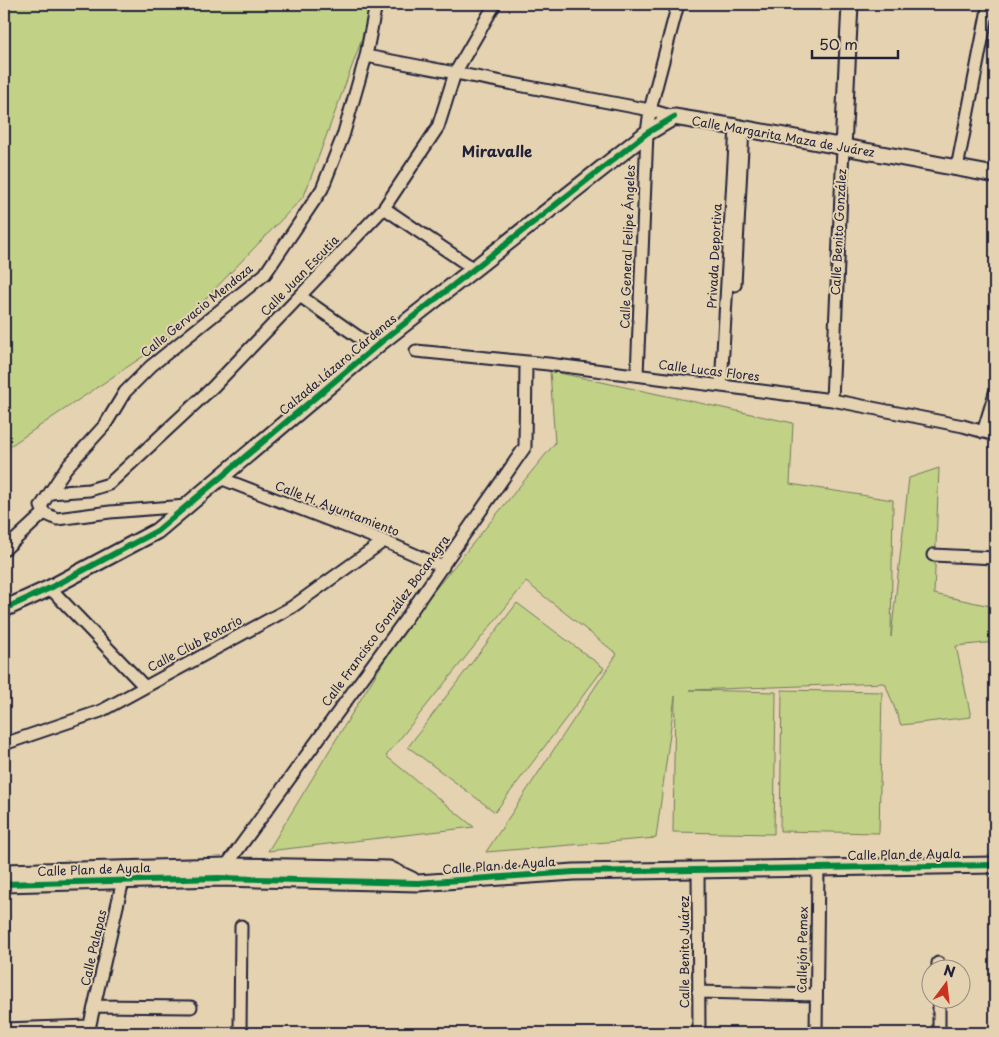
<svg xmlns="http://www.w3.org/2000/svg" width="999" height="1037" viewBox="0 0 999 1037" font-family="'Playpen Sans',sans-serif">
<rect width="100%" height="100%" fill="#e4d2b0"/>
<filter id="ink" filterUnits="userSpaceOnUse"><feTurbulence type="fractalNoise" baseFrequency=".02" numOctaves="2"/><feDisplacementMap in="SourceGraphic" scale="10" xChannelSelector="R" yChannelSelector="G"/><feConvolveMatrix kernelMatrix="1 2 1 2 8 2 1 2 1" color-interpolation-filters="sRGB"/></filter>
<g filter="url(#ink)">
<path fill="#c1d185" stroke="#727a60" d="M4,4H372L358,50L304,196L163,343L4,450Z
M550,371L793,423L790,484L893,500L891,637L909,478L939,468L934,594L995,607V642L956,646L971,717L901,725L885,683L690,690L776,692L774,834L673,832L675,696L656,838L486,852L617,654L526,582L386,756L474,827L268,851L406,625L555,443Z
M517,603L604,668L495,812L408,747Z
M782,690L882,692L879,833L780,831Z"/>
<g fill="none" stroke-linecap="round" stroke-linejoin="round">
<defs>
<path id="street" d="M366,56L650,110L674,117
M957,168L989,4
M384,208L474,269
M735,285L743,128
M300,296L374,348
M416,351L548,364L832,400L963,426L995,435
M637,375L647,133L650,110L678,4
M721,386L736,127
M832,400L843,148
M983,432L995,393
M220,478L384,541L443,567
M50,493L89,490L109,484L213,387L384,208L438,127L455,73L495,4
M44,513L57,519L110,512L186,506
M4,550L44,513L41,506L66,468L105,425L125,392L151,366L265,274L322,189L343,136L366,56L376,4
M933,555L995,558
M50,588L145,687
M4,744L101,711L292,607L384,541
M223,870L405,620L525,447L526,363
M698,870L699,1033
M938,963V970
M698,992L816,995
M939,1000V1033
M95,1006L191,1007
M4,1029L90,1026
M88,1033L123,880V874
M240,1033L241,926
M816,1033L818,868"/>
<path id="secondary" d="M843,148L850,4
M4,609L50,588L157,531L381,342L647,133L674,117L736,127L995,175
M4,872L226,866L352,868L389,869L412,880
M4,884L218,878L418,883L574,872L995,865"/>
</defs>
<use href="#street" stroke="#22223b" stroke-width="15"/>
<use href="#secondary" stroke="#22223b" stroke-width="19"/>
<use href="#street" stroke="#e4d2b0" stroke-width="11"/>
<use href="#secondary" stroke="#e4d2b0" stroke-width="15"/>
<defs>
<path id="cycleway" d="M4,609L50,588L157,531L381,342L647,133L674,117
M4,884L218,878L418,883L574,872L995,865"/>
</defs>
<use href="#cycleway" stroke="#e4d2b0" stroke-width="9"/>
<use href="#cycleway" stroke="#00873e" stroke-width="6"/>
</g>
</g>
<g text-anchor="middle" stroke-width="4" stroke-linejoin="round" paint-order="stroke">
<g font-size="12" fill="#22223b" stroke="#e4d2b0">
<text transform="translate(783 137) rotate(10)" y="4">Calle Margarita Maza de Juárez</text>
<text transform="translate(839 232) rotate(-87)" y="4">Calle Benito González</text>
<text transform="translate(628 247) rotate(-88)" y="4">Calle General Felipe Ángeles</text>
<text transform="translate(715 256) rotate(-87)" y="4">Privada Deportiva</text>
<text transform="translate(300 276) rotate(-46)" y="4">Calle Juan Escutia</text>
<text transform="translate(197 311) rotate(-39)" y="4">Calle Gervacio Mendoza</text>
<text transform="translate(338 365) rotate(-40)" y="4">Calzada Lázaro Cárdenas</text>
<text transform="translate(709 371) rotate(7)" y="4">Calle Lucas Flores</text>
<text transform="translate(337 509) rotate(21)" y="4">Calle H. Ayuntamiento</text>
<text transform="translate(386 621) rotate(-54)" y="4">Calle Francisco González Bocanegra</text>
<text transform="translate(195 644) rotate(-28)" y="4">Calle Club Rotario</text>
<text transform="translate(904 855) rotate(-1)" y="4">Calle Plan de Ayala</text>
<text transform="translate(499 866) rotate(-4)" y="4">Calle Plan de Ayala</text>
<text transform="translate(94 870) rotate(-2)" y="4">Calle Plan de Ayala</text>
<text transform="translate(94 948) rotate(-77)" y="4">Calle Palapas</text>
<text transform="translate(803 950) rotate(-89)" y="4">Callejón Pemex</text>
<text transform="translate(685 952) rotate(-90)" y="4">Calle Benito Juárez</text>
</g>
<g font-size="15" font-weight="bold" fill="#22223b" stroke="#e4d2b0">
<text x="497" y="157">Miravalle</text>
</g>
</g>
<rect width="999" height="1037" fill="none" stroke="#e4d2b0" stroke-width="20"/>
<rect x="10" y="10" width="979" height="1017" fill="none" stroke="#22223b" stroke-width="2" filter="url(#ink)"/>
<g transform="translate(946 984) rotate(15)"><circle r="24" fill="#e4d2b0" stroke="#968c81"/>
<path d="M0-4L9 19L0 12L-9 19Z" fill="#c8321e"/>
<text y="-8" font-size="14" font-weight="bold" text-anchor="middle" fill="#22223b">N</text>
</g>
<path d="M812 50v8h86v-8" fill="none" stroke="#22223b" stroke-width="2.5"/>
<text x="819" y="50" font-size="15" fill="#22223b" stroke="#e4d2b0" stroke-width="4" paint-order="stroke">50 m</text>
</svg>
